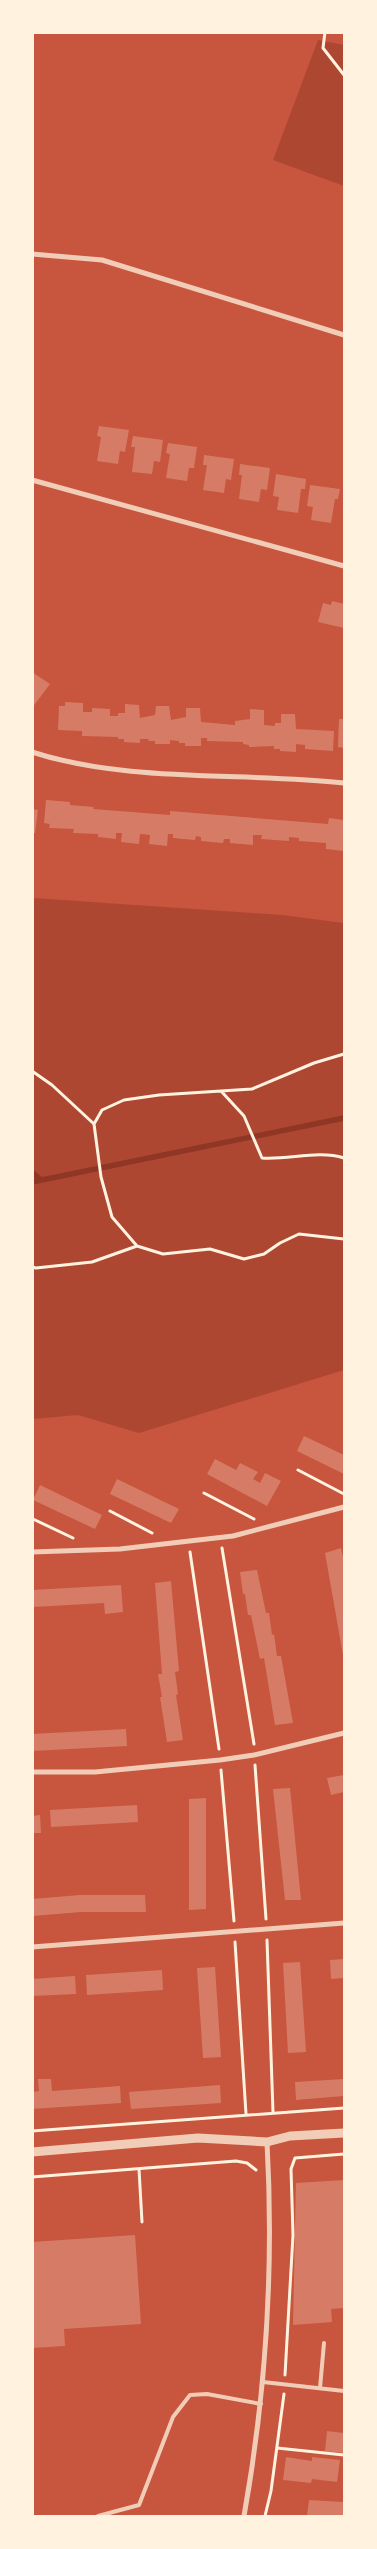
<svg xmlns="http://www.w3.org/2000/svg" width="377" height="2549" viewBox="0 0 377 2549" font-family="'Golos Text',sans-serif">
<rect width="100%" height="100%" fill="#c8553d"/>
<path fill="#ae4732" d="M318,40L344,45V186L273,160Z
M33,898L282,915L344,923V1370L139,1433L78,1415L33,1419Z"/>
<g fill="none" stroke-linecap="round" stroke-linejoin="round">
<path stroke="#8f3625" stroke-width="5.5" d="M32,1172L41,1180
M32,1182L344,1118"/>
</g>
<path fill="#d67c66" d="M99,426L129,430L125,452L120,451L118,464L97,461L101,437L97,436Z
M133,436L163,440L160,462L154,461L152,474L132,472L135,447H131Z
M168,443L197,447L194,468H189L187,481L166,478L170,454L166,453Z
M204,455L234,459L231,480L226,479L224,493L203,490L207,465H203Z
M240,464L270,468L267,490L261,489L259,502L239,499L242,475H239Z
M276,474L306,479L305,489H301L298,513L277,510L279,497L273,496Z
M310,485L340,489L338,499H335L331,523L311,520L313,507L307,506Z
M332,601L344,604V628L318,622L323,603L331,605Z
M32,672L50,684L32,708Z
M65,702L83,703V712H92V708L110,709V716H118V713H125V704L139,705L140,718L155,715L156,706H169L171,720L186,717V708H200L201,722L235,725V721L250,719V709L264,710V725L275,726V723H281V714H295L296,729L334,731L333,751L305,749V745L296,744V752L280,751V749H274V746L249,747V745L243,744V742L207,741V738H201V746H185V743H179V741L170,740V744H155V741H148L149,739H140V743L124,742V739H118V737L82,736V731L58,730L59,706H65Z
M339,719H344V748L338,747Z
M46,800L70,802V805L94,807L93,809L170,815V811L328,824L329,818L344,820V851L326,849V843L299,841V838L289,837V841L261,839L262,835H253V845L230,843V839H224L223,843L201,841V837L196,836L195,840L173,838V834H168L167,846L149,844L150,835L140,834L139,844L121,842L122,833H116V839L98,837V834L73,833L74,829L49,828L50,824L44,823Z
M32,809L38,810L35,833H32Z
M304,1436L344,1455V1474L297,1451Z
M215,1459L236,1470L240,1463L258,1472L253,1479L260,1483L265,1473L281,1481L267,1506L207,1474Z
M117,1479L179,1509L171,1523L110,1494Z
M40,1485L102,1515L95,1529L33,1500Z
M341,1548L344,1561V1661L325,1553Z
M257,1570L266,1613H269L272,1635L274,1634L277,1656H281L293,1723L275,1725L264,1658L260,1659L251,1615H248L245,1594H243L240,1572Z
M171,1581L179,1671L175,1672L178,1694L176,1695L183,1740L167,1742L160,1697H162L158,1674H162L155,1583Z
M121,1585L123,1612L105,1614L104,1603L33,1607L32,1590Z
M126,1729L127,1746L32,1751V1734Z
M344,1775V1792L331,1795L327,1778Z
M290,1788L301,1900H285L273,1789Z
M206,1798V1909L189,1910V1799Z
M137,1805L138,1822L51,1827L50,1810Z
M40,1815L41,1833H32V1816Z
M80,1895H145L146,1912H81L32,1916V1899Z
M344,1959V1978L331,1979L330,1960Z
M300,1962L306,2052L288,2053L283,1963Z
M215,1967L221,2057L203,2058L197,1968Z
M162,1970L163,1990L87,1995L86,1975Z
M75,1976L76,1994L32,1996V1979Z
M38,2079H51L52,2091L120,2086L121,2103L32,2109V2092L39,2091Z
M344,2079V2096L296,2100L295,2082Z
M220,2085L221,2103L131,2109L129,2092Z
M344,2180V2308L331,2309L332,2322L293,2325L296,2183Z
M135,2235L141,2324L64,2329L65,2346L32,2348V2242Z
M327,2431L344,2433V2453L325,2451Z
M286,2457L312,2461V2457L340,2460L337,2482L312,2479L311,2483L283,2480Z
M309,2500L344,2502V2516H307Z"/>
<g fill="none" stroke-linecap="round" stroke-linejoin="round">
<path stroke="#fff3e0" stroke-width="3" d="M325,32L323,48L344,75
M344,1054L314,1063L252,1089L159,1095L124,1100L102,1110L94,1124L101,1177L112,1217L137,1246L163,1254L210,1249L244,1259L264,1254L280,1243L299,1234L344,1239
M32,1071L52,1085L94,1124
M221,1091L244,1116L262,1158C289,1160 318,1150 344,1158
M32,1267L36,1268L92,1262L137,1246
M298,1470L344,1494
M204,1493L254,1519
M110,1511L152,1533
M33,1519L73,1538
M222,1548L254,1744
M190,1552L219,1749
M255,1765L266,1919
M221,1770L234,1921
M267,1940L273,2112
M235,1942L246,2114
M32,2131L344,2108
M139,2169L142,2222
M32,2177L236,2161L247,2163L256,2170
M285,2375L293,2235L291,2169L295,2158L344,2154
M277,2448L344,2455
M265,2516L271,2491L284,2394"/>
<path stroke="#f1ccb7" stroke-width="4" d="M263,2382L344,2391
M320,2388L324,2343
M98,2516L139,2505L173,2417L190,2395L207,2394L261,2404"/>
<path stroke="#f1ccb7" stroke-width="5" d="M32,254L102,260L344,335
M32,480L344,566
M32,752C127,783 245,772 344,783
M32,1552L120,1549L233,1536L344,1507
M32,1772H95L220,1760L254,1755L344,1733
M32,1947L344,1923
M244,2516C266,2393 274,2268 267,2142"/>
<path stroke="#f1ccb7" stroke-width="9" d="M32,2152L198,2138L267,2142L290,2136L344,2133"/>
</g>
<rect width="377" height="2549" fill="none" stroke="#fff3e0" stroke-width="68"/>
</svg>
